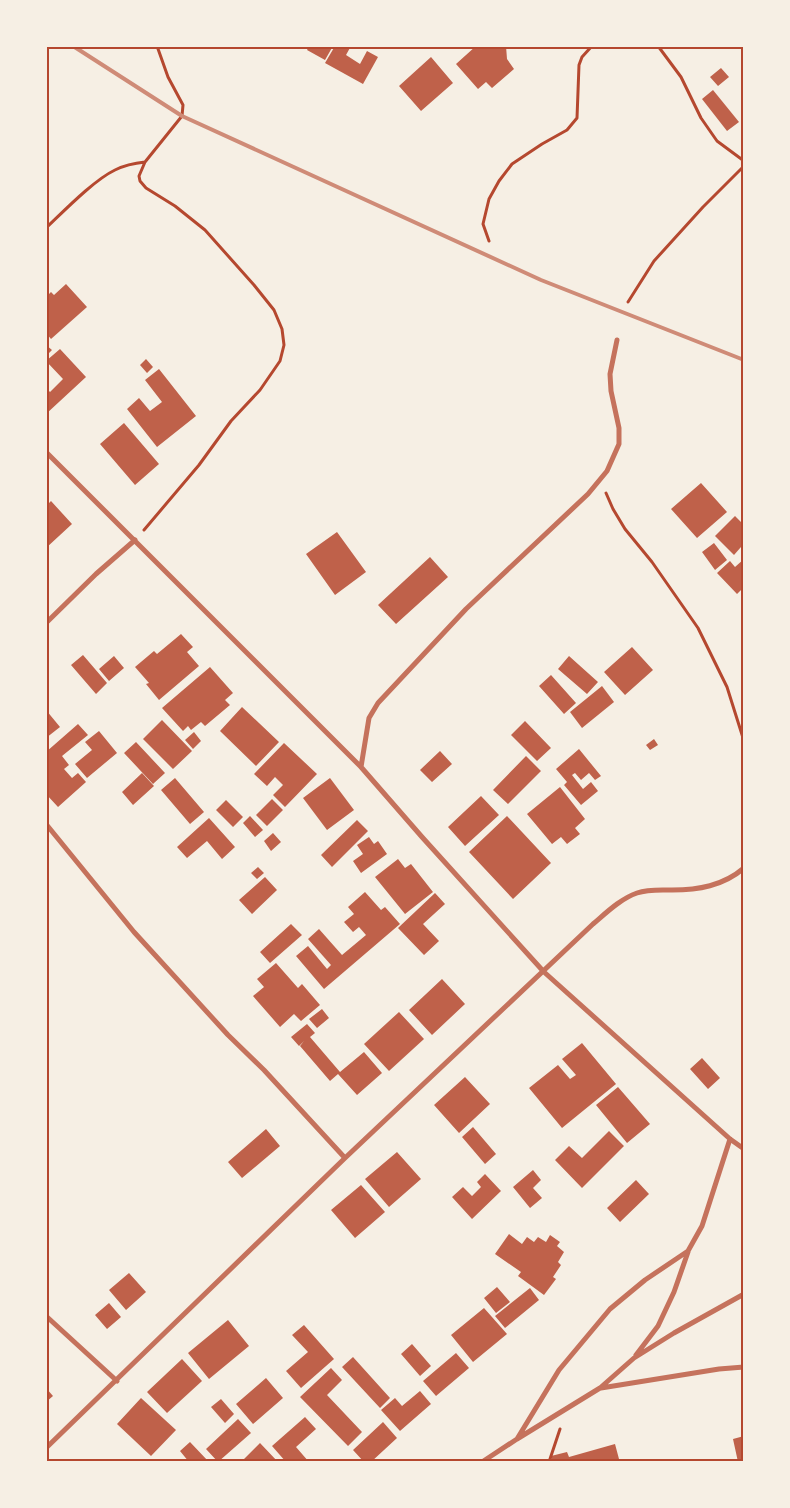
<svg xmlns="http://www.w3.org/2000/svg" width="790" height="1508" viewBox="0 0 790 1508" font-family="'Zilla Slab',serif">
<rect width="100%" height="100%" fill="#f6efe4"/>
<path fill="#bf614a" d="M309,46H333L325,60L307,50Z
M335,46H351L346,55L360,64L367,51L378,57L363,84L325,63Z
M476,46H506L507,59L514,69L492,88L486,82L478,89L456,64Z
M431,57L453,83L421,111L399,86Z
M721,68L729,77L718,86L710,77Z
M713,90L739,122L727,131L702,99Z
M66,284L87,307L51,339L46,333V297L51,292L54,295Z
M46,345L52,350L46,356Z
M60,349L86,377L46,414V388L50,392L63,379L46,361Z
M146,359L153,367L147,373L140,365Z
M159,369L196,416L157,447L127,409L139,398L150,411L162,402L145,380Z
M124,423L159,464L135,485L100,444Z
M701,483L727,512L697,538L671,509Z
M51,501L72,524L46,548V506Z
M735,516L744,525V550L741,547L734,555L715,536Z
M337,532L366,572L335,595L306,554Z
M714,543L727,560L715,570L702,552Z
M430,557L448,577L396,624L378,605Z
M744,559V587L737,594L717,573L730,561L735,567Z
M181,634L193,647L187,652L199,666L159,700L146,684L149,683L135,667L154,651L157,654Z
M632,647L653,670L625,695L604,672Z
M83,655L107,683L96,694L71,665Z
M114,656L124,668L109,681L99,669Z
M569,656L598,682L587,694L558,669Z
M210,667L233,693L225,700L230,705L205,726L201,722L191,730L188,726L183,731L162,708Z
M551,675L576,703L564,714L539,686Z
M602,686L614,702L582,728L570,712Z
M242,707L279,742L256,766L220,731Z
M46,710L60,727L46,738Z
M162,720L192,751L173,769L143,739Z
M525,721L551,748L537,761L511,735Z
M78,724L88,735L62,756L69,765L64,769L72,778L78,773L86,782L58,807L46,794V752Z
M99,731L117,753L87,778L75,764L92,750L85,742Z
M194,732L201,741L193,749L185,740Z
M654,739L658,745L650,750L646,745Z
M136,742L165,773L153,784L124,753Z
M284,743L317,774L285,807L273,795L283,785L275,777L267,786L254,774Z
M579,749L601,776L595,780L589,773L581,780L575,773L572,775L583,789L591,782L598,791L581,805L564,785L567,782L556,769Z
M440,751L452,764L432,782L420,770Z
M526,756L541,771L508,804L493,790Z
M142,773L154,786L133,805L122,792Z
M175,778L204,812L190,824L161,790Z
M330,778L354,810L327,830L303,798Z
M560,787L585,819L575,828L580,834L567,844L561,837L552,844L527,814Z
M481,796L499,815L465,846L448,827Z
M272,799L283,810L267,826L256,815Z
M226,800L243,817L233,827L216,810Z
M250,816L263,830L255,837L243,823Z
M507,816L551,863L513,899L469,852Z
M209,818L235,847L222,859L207,841L187,858L177,847Z
M357,820L368,831L332,867L321,855Z
M273,833L281,842L271,851L264,841Z
M369,837L374,844L378,841L387,854L361,873L353,861L363,854L357,845Z
M398,859L405,868L411,864L433,892L405,914L375,877Z
M258,867L264,873L257,879L251,873Z
M265,877L277,890L252,914L239,900Z
M365,892L381,910L385,907L400,924L324,989L296,956L308,946L327,969L331,965L308,939L319,929L342,955L366,935L359,927L353,932L344,922L354,914L348,907Z
M435,893L445,904L423,924L439,941L424,955L398,928Z
M291,924L302,935L270,963L260,952Z
M276,963L298,988L302,984L320,1005L301,1021L294,1014L280,1027L253,996L264,987L257,979Z
M442,979L465,1004L432,1035L409,1010Z
M322,1009L329,1018L317,1028L309,1019Z
M399,1012L424,1039L389,1071L364,1044Z
M307,1024L315,1033L310,1037L340,1072L364,1052L382,1073L357,1095L338,1074L330,1081L300,1046L304,1041L299,1046L291,1037Z
M582,1043L616,1084L562,1128L529,1088L558,1065L570,1079L576,1075L562,1059Z
M702,1058L720,1078L708,1089L690,1069Z
M465,1077L490,1104L459,1133L434,1105Z
M618,1087L650,1124L627,1143L596,1105Z
M473,1127L496,1154L485,1164L462,1137Z
M266,1129L280,1146L242,1178L228,1162Z
M609,1131L624,1146L582,1188L555,1160L569,1146L582,1158Z
M397,1152L421,1179L389,1207L365,1179Z
M533,1170L541,1180L533,1188L542,1198L530,1208L513,1187Z
M485,1174L501,1191L472,1219L452,1197L463,1187L472,1196L481,1187L477,1182Z
M636,1180L649,1194L620,1222L607,1208Z
M361,1185L385,1212L355,1238L331,1210Z
M509,1234L522,1244L527,1237L534,1242L538,1237L546,1242L550,1235L560,1242L557,1246L564,1252L558,1262L561,1265L553,1277L556,1279L544,1295L518,1276L521,1272L495,1254Z
M129,1273L146,1292L126,1310L109,1290Z
M497,1287L510,1302L496,1313L484,1298Z
M530,1288L539,1300L505,1328L495,1316Z
M109,1303L121,1317L107,1329L95,1315Z
M484,1308L507,1334L473,1362L451,1335Z
M228,1320L249,1346L209,1379L188,1353Z
M304,1325L334,1359L301,1388L286,1371L308,1352L292,1335Z
M412,1344L431,1366L420,1376L401,1354Z
M456,1353L469,1368L436,1396L423,1381Z
M353,1357L390,1398L380,1408L342,1367Z
M182,1359L202,1381L167,1413L147,1392Z
M331,1368L342,1380L327,1395L362,1432L348,1446L300,1397Z
M266,1378L283,1398L253,1424L236,1404Z
M46,1388L53,1396L46,1402Z
M420,1391L431,1404L400,1431L381,1410L395,1398L402,1406Z
M141,1398L176,1430L151,1456L117,1424Z
M221,1399L234,1414L225,1423L211,1407Z
M305,1417L316,1429L296,1447L309,1462H286L272,1446Z
M238,1419L251,1433L218,1462L206,1449Z
M383,1422L397,1438L371,1462H364L353,1450Z
M744,1436V1462H738L733,1439Z
M190,1442L208,1461L207,1462H189L180,1451Z
M260,1443L278,1462H241Z
M615,1444L619,1459L607,1462H552L551,1456L567,1452L569,1457Z"/>
<g fill="none" stroke-linecap="round" stroke-linejoin="round">
<path stroke="#b5482f" stroke-width="3" d="M658,46L681,77L701,118L717,141L744,161
M46,228C64,211 94,180 115,170C125,165 135,163 145,162
M489,241L483,224L489,199L499,181L512,164L542,144L567,130L577,118L579,65L582,57L592,46
M628,302L654,261L703,207L744,166
M606,493L613,509L625,529L652,562L698,628L727,687L744,741
M144,530L199,465L231,421L260,390L280,361L284,345L282,329L274,310L254,285L205,230L175,206L146,188L140,181L139,176L145,162L182,116L183,105L168,77L157,46
M549,1462L560,1429"/>
<path stroke="#c5725c" stroke-width="5" d="M46,452L361,767L422,837L544,972L730,1139L744,1149
M46,623L96,574L135,540
M361,767L369,718L378,703L466,609L588,494L607,471L619,444V428L611,391L610,374L617,340
M46,824L134,932L228,1035L264,1070L345,1158
M46,1316L117,1381
M636,1355L658,1326L674,1292L688,1252
M601,1388L719,1369L744,1367
M517,1439L559,1370L610,1309L645,1280L688,1251L702,1226L730,1139
M46,1448L345,1158L593,924C606,913 620,899 637,893C648,889 660,890 672,890C698,890 723,886 744,868
M482,1462L517,1439L600,1388L634,1358L674,1333L744,1294"/>
<path stroke="#cf8b77" stroke-width="4" d="M73,46L182,116L541,280L744,360"/>
</g>
<rect width="790" height="1508" fill="none" stroke="#f6efe4" stroke-width="95"/>
<rect x="48" y="48" width="694" height="1412" fill="none" stroke="#b5482f" stroke-width="2"/>
</svg>
